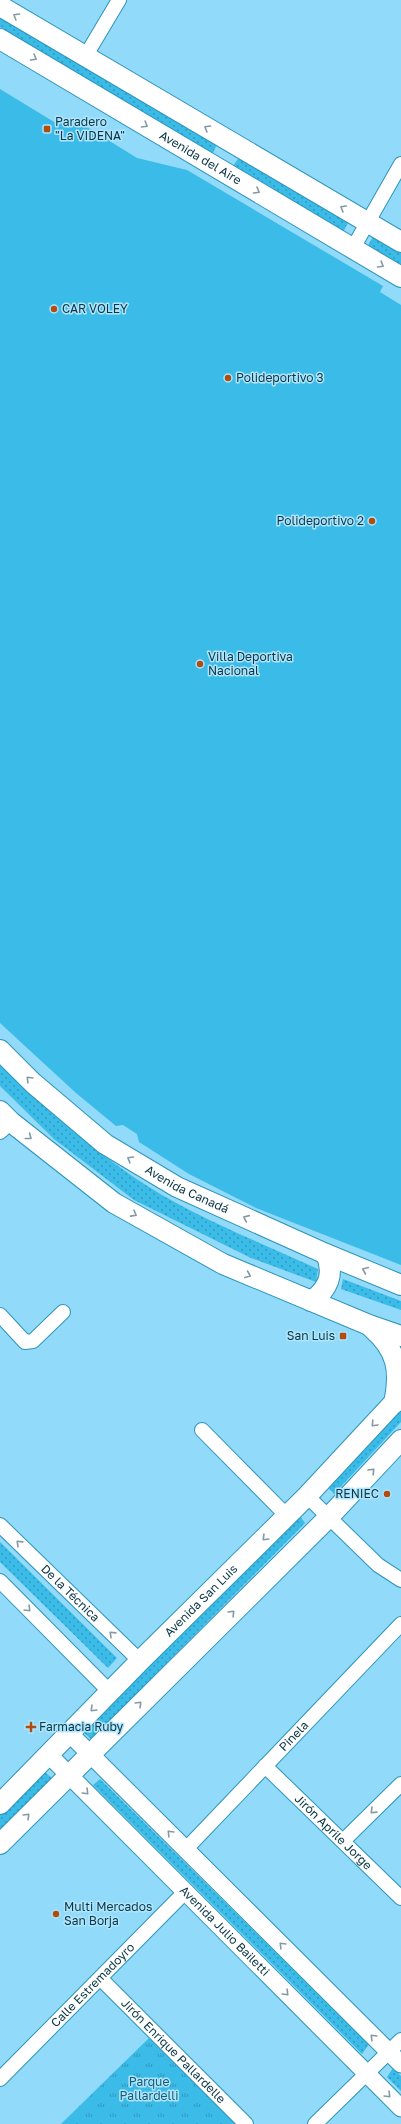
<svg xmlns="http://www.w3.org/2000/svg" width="401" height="2124" viewBox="0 0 401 2124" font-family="'Golos Text',sans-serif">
<defs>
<pattern id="grass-dots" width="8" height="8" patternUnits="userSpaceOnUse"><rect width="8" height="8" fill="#3bbbe7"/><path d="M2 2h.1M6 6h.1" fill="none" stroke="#3099bd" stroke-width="1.8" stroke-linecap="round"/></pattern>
<pattern id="park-tufts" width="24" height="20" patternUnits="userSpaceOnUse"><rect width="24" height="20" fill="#3bbbe7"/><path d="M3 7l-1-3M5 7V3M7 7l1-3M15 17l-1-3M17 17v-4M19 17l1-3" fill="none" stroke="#3099bd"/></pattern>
</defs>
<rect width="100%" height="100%" fill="#91daf9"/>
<path fill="url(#grass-dots)" d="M0,14L217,144L212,155L0,27Z
M240,156L350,219L342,234L233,166Z
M375,233L401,248V268L366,249Z
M0,1064C42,1104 84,1143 132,1176C189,1215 255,1240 318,1269L316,1282L251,1258L134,1200L54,1139L0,1086Z
M343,1279L401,1301V1310L341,1289Z
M401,1409V1422L334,1494L326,1485Z
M297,1512L305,1523L91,1739L81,1730Z
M0,1542L117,1658L108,1668L0,1562Z
M41,1769L52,1778L0,1829V1811Z
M100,1779L369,2044L362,2054L93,1785Z
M393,2068L401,2076V2091L387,2077Z"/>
<path fill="url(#park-tufts)" d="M149,2038L236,2124H61Z"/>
<path fill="#3bbbe7" d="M0,89L59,125L63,120L71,125L74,119L137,158L187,170L383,286L380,292L401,305V1265L256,1208L189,1174L139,1142L137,1134L123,1125L116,1126L76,1093L0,1023Z"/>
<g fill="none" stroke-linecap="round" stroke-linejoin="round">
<defs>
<g id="minor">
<path d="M85,57L119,0"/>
<path d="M353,248L401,164"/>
<path d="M0,1132L11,1122"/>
<path d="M0,1315L25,1342L33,1341L63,1312"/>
<path d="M202,1430L287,1516"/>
<path d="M307,1496L378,1565L401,1580"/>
<path id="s1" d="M0,1525L140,1661"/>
<path d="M0,1581L110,1692"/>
<path id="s2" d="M265,1766L401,1898"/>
<path d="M343,1841L401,1784"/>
<path id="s3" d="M186,1849L401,1624"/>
<path id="s4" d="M101,1979L246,2124"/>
<path id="s5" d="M0,2079L185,1892"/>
<path d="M315,2124L401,2040"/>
</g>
<g id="tertiary">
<path d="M69,1733L401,2064"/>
<path id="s6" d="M48,1754L401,2108"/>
</g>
<g id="secondary">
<path d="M0,6L401,242"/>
<path id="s7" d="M0,39L401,277"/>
<path id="s8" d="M0,1050L33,1083L105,1144L177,1187L326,1254L401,1285"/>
<path d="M0,1111L11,1122L114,1203L223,1264L369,1325L401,1336"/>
<path d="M311,1301C328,1290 335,1274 326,1254"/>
<path d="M372,1328C397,1350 401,1370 394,1403"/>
<path id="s9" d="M0,1804L140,1661L307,1496L401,1395"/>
<path d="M0,1844L328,1518L401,1440"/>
</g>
</defs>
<use href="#minor" stroke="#2d95b9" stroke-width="16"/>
<use href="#tertiary" stroke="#2d95b9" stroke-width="19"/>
<use href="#secondary" stroke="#2d95b9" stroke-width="22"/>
<use href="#minor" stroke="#fff" stroke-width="14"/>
<use href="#tertiary" stroke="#fff" stroke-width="17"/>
<use href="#secondary" stroke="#fff" stroke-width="20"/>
</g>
<defs><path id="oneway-chevron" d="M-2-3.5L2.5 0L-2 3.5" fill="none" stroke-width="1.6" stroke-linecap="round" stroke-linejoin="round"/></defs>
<g stroke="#849aa2">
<use href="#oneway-chevron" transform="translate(16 16) rotate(-149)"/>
<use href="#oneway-chevron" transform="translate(34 58) rotate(30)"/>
<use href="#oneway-chevron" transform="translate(145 125) rotate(31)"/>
<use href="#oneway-chevron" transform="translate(207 128) rotate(-149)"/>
<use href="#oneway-chevron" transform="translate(257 191) rotate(30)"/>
<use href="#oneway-chevron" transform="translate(343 208) rotate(-150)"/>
<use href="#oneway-chevron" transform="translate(381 265) rotate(31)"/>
<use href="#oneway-chevron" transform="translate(29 1079) rotate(-135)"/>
<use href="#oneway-chevron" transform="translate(29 1137) rotate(38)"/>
<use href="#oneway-chevron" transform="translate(130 1159) rotate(-149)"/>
<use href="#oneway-chevron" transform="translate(134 1214) rotate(29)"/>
<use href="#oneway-chevron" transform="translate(246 1218) rotate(-156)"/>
<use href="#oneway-chevron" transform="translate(365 1270) rotate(-157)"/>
<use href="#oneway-chevron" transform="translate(248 1275) rotate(23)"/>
<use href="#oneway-chevron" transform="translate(374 1424) rotate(133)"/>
<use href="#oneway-chevron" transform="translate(372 1471) rotate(-47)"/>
<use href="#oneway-chevron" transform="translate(265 1538) rotate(135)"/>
<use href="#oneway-chevron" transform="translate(19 1543) rotate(-136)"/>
<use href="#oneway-chevron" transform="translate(28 1609) rotate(45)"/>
<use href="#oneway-chevron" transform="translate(232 1613) rotate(-45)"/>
<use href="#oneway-chevron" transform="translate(112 1634) rotate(-136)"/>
<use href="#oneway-chevron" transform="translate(139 1704) rotate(-45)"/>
<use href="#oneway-chevron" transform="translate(93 1709) rotate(135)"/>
<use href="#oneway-chevron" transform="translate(86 1792) rotate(45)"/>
<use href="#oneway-chevron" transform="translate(373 1811) rotate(136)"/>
<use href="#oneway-chevron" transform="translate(27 1816) rotate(-45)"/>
<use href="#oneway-chevron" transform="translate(170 1833) rotate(-135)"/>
<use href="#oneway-chevron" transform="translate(282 1945) rotate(-135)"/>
<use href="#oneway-chevron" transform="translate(286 1993) rotate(45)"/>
<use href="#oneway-chevron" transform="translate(373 2037) rotate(-135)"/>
<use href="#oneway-chevron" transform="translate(388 2095) rotate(45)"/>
</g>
<g fill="#b04e12" stroke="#afe5fc" stroke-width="1.5">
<rect x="43" y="125" width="8" height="8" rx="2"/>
<circle cx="54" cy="309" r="4"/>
<circle cx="228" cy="378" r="4"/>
<circle cx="372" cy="521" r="4"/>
<circle cx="200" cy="664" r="4"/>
<rect x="339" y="1332" width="8" height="8" rx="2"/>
<circle cx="387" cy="1494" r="4"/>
<path d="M29 1721h4v4h4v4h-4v4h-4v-4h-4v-4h4z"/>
<circle cx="56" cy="1914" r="4"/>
</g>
<g text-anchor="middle" stroke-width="3" stroke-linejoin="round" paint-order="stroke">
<g font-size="12" fill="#0a3645" stroke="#afe5fc" text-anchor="start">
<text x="55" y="126">Paradero<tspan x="55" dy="14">"La VIDENA"</tspan></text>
<text x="62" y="313">CAR VOLEY</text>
<text x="236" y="382">Polideportivo 3</text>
<text x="364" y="525" text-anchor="end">Polideportivo 2</text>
<text x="208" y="661">Villa Deportiva<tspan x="208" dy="14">Nacional</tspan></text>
<text x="335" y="1340" text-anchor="end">San Luis</text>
<text x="379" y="1498" text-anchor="end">RENIEC</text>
<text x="39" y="1731">Farmacia Ruby</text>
<text x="64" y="1911">Multi Mercados<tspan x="64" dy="14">San Borja</tspan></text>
</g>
<g font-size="12" fill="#0a3645" stroke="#afe5fc">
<text dy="4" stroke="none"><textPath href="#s7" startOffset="233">Avenida del Aire</textPath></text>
<text dy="4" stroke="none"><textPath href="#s8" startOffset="235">Avenida Canadá</textPath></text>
<text dy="4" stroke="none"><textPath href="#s1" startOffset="98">De la Técnica</textPath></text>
<text dy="4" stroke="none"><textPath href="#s9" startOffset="286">Avenida San Luis</textPath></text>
<text dy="4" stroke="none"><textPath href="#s3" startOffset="156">Pinela</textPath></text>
<text dy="4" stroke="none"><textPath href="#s2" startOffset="95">Jirón Aprile Jorge</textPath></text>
<text dy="4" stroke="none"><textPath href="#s6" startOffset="250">Avenida Julio Bailetti</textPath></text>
<text dy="4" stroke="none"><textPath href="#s5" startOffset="132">Calle Estremadoyro</textPath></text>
<text dy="4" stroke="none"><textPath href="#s4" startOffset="102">Jirón Enrique Pallardelle</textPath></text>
</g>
<g font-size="12" fill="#155b73" stroke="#afe5fc">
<text x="149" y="2086">Parque<tspan x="149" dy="14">Pallardelli</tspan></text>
</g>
</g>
</svg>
